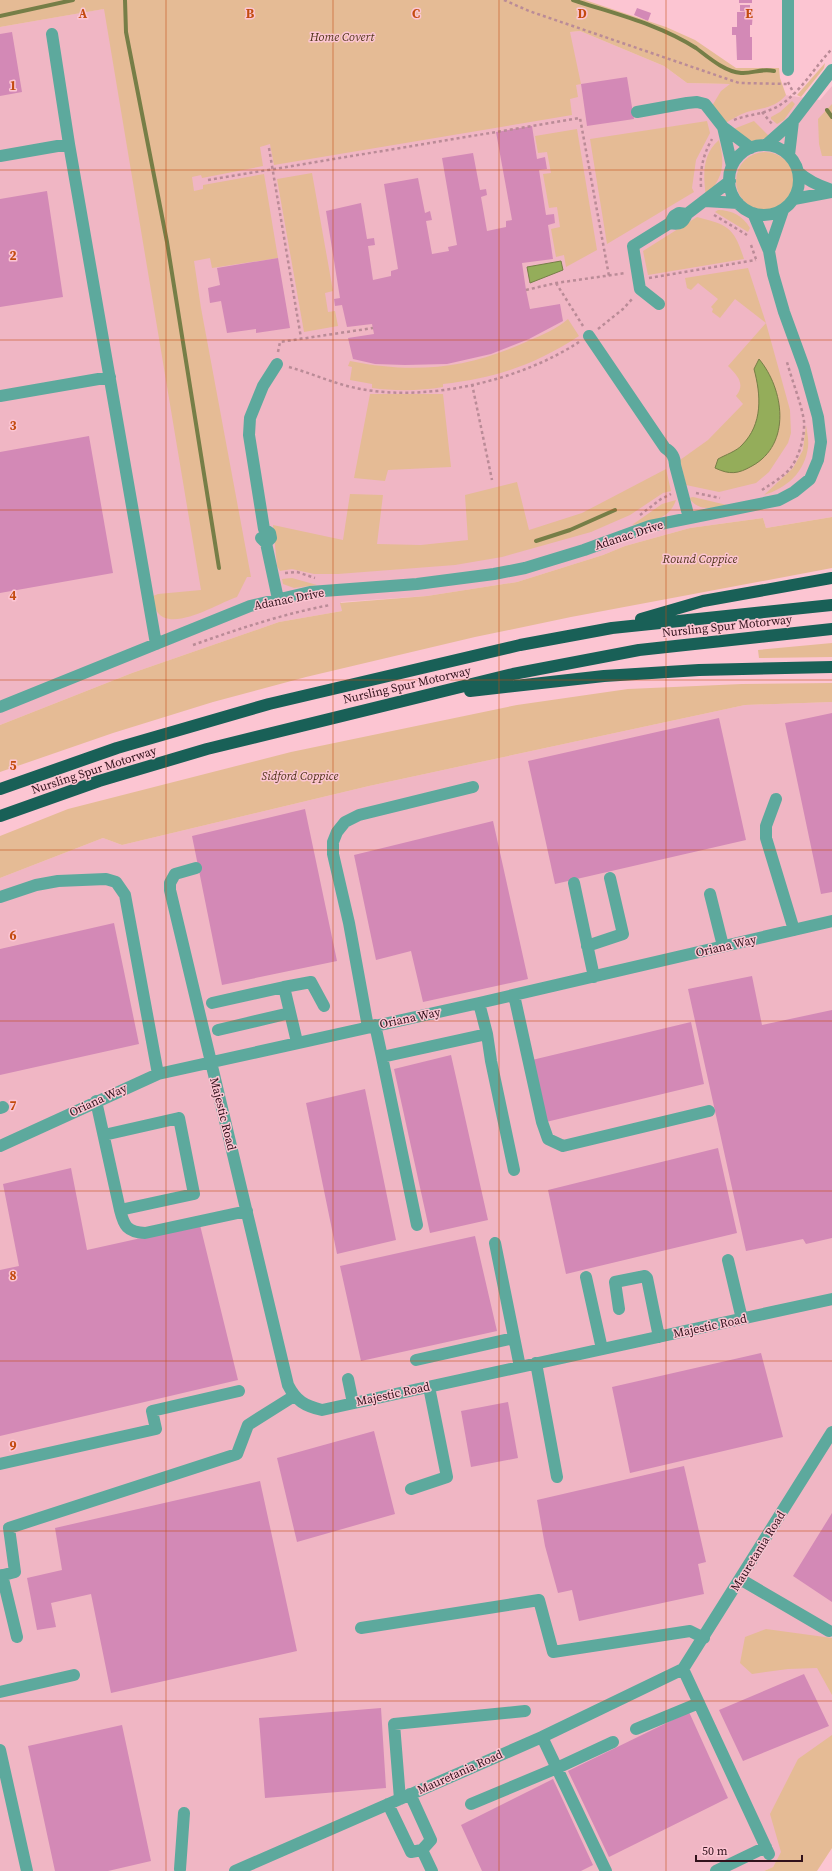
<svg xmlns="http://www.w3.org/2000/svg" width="832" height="1871" viewBox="0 0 832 1871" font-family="'Source Serif 4',serif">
<rect width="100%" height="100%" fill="#fcc5d2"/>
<path fill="#f0b6c4" d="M155,0L570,32L580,31L664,66L687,83L731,84L750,90L820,100L832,86V517L766,528L763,518L690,528L625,546L603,555L517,582L427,596L341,602L342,611L279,622L132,673L0,725V27Z
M832,702V1762L773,1867L764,1871H0V878L103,838L122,845L369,786L745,705Z"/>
<path fill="#e5bb95" d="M0,0H585L666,27L695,40L736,68H779L780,78L786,95C775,108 762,108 747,112C738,115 731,120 724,124L712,106L721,91L730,84L687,83L664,66L580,31L570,32L581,84L576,85L578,97L570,99L572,115L274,165L270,144L260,147L263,166L202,178L201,175L192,177L194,191L203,189V185L264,174L278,258L212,268L210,258L194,261L201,308L251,577H247L237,597C215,604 155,644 153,596L158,594L201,590L104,9L0,27Z
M825,63L824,68L801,97L797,95Z
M792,101L795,104L784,120L777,124L771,119V117L780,112Z
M832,104V156H822L819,144L818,119Z
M707,121L710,133L696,160L692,188L694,192L607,244L590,139Z
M754,121L769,136C751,146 747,140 731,130Z
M577,129L597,250L566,267L564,255L556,257L551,229L560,227L557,207L549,208L543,174L551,173L547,152L538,153L535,136Z
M719,140C725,164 724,177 706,196C703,176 702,154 719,140Z
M736 181a29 29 0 1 1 58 0a29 29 0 1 1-58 0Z
M312,173L333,291L325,293L328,312L335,311L338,326L304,332L277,179Z
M718,210C732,210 743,216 750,228L748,232L715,212Z
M697,217C728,225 734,227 744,259L648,275L643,251Z
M748,268L766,323L790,410L791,433L788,443L769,472L756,483L719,492L686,485L680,460L708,440L743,404L736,396C746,384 737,375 728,366L766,323L735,299L720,318L712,312L713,309L711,307L718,299L698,283L691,290L687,288L685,278Z
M568,319L579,336C535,365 495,378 443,384V387C420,391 394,391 372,388V384L350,380L352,367L348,366L350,361C414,374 468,369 528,341C542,335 557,329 568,319Z
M370,394H443L451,467L388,470L385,481L354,478Z
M806,425C807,432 809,440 808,447C805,472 787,488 764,495L793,468L803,450Z
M666,469L671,491L663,493L630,515L591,532L502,557L455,565L338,574H314L292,569L280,571L277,566L273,525L343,540L350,494L383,495L377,544L421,545L468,540L465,495L517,482L529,530L582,513Z
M693,497L727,505C711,508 699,512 689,498Z
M676,500C669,520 651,521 632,525L662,504Z
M832,517V568L571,617L475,637L306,677L213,702L113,733L0,772V725L132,673L279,622L342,611L340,603L427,596L517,582L603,555L625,546L690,528L763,518L766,528Z
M292,578L317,585L294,588L283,584L282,579Z
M832,643V657L759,658L758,650Z
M832,683V702L745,705L369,786L122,845L103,838L0,878V836L68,809L291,752L517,705L628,689L742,684Z
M766,1629L832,1638V1695L817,1668L788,1669L752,1674L740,1663L745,1637Z
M832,1735V1848L817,1871H764L773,1867L781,1852L770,1814L798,1759Z"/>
<path fill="#94ad5a" stroke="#767e47" d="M561,261L563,270L530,283L527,267Z
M759,359C784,389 792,444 752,466C738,474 730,475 715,468L718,459C725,455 737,451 742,445C763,424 761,395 754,369Z"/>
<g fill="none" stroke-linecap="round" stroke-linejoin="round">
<path stroke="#767e47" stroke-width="4" d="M125,0L126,32L167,242L219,568
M573,0C615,14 659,24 696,48C708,57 725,72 741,73C753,74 760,68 774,71
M0,16L73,0
M827,110L832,117
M536,541L570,530L615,510"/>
</g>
<path fill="#d389b6" d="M739,0H752V3H739Z
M740,5H750V12L740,11Z
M637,8L651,13L648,21L634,15Z
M737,12H753L752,25H750V37H752V60H737L736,35H732V27H737Z
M12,32L22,92L0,96V34Z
M627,77L634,119L587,126L581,84Z
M532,126L537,159L545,157L547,169L539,170L546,215L554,214L555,223L548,225L553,259L522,263L526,290L530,309L560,304L563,321L529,339L491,354L447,364L405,365L375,364L353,359L348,338L374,334L372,324L347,327L342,305L335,306L334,299L340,298L326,211L361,203L367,239L374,238L375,245L368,246L373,280L391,276V271L398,269L384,184L418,178L425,213L430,211L432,220L426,221L432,254L449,251L448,247L457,245L442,158L473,153L480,190L486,189L487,195L481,197L487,231L506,227V221L512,220L496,132Z
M47,191L63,297L0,307V199Z
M278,258L290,328L256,333V329L227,333L221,301L210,303L208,288L220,285L217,268Z
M89,436L113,573L0,593V452Z
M832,713V892L821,894L785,723Z
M719,718L746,840L555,884L528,761Z
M305,809L337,961L222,985L192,836Z
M493,821L528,979L423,1002L411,951L376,960L354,855Z
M114,923L139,1044L0,1075V949Z
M752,976L762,1025L832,1010V1238L806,1244L803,1239L746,1251L688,989Z
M691,1022L704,1084L546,1122L532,1060Z
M451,1055L488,1220L430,1233L394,1069Z
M365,1089L396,1240L337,1254L306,1103Z
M718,1148L737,1233L566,1274L548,1190Z
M71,1168L87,1250L200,1225L238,1380L0,1436V1270L19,1266L3,1184Z
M475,1236L497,1331L361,1361L340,1266Z
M761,1353L783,1437L630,1473L612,1387Z
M508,1402L518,1458L471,1467L461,1411Z
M374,1431L395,1514L297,1542L277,1458Z
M684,1466L706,1562L698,1564L704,1594L579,1621L572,1590L558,1593L545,1546L537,1500Z
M260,1481L297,1651L111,1693L91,1594L51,1603L56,1627L37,1630L27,1578L62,1570L55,1528Z
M832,1513V1602L793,1576Z
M804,1674L829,1726L743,1761L719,1710Z
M381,1708L386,1788L265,1798L259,1718Z
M689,1712L728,1798L609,1857L568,1771Z
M122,1725L151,1861L108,1871H55L28,1746Z
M553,1779L593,1865L581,1871H482L461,1825Z"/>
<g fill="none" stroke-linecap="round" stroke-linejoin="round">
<path stroke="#ba8b97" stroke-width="2.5" stroke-dasharray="3 3" stroke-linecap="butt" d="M504,0L529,11L739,83L788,84
M788,82L794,94
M762,112L772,124
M734,120C746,115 758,115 770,110C797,100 813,68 832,49
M269,148L301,338
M208,180L580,118L609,276
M701,187C700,169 703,155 712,139
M714,215L747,235
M751,245L757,262
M649,278L756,260
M556,283L583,326
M526,290L556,283L626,273
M598,329L623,309L633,298
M278,352L280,342L373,328
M289,367C314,374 337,385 361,389C430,402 521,380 579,342
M472,384L492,480
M762,490C771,484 781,478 789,470C799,458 805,437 804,421C801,402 792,381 787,362
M696,493L720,498
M640,515L661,499L671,494
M285,573L297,572L315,578
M193,645C238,629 283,614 330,605"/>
<path stroke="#5da99d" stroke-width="12" d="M788,70V0
M637,112L687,103L697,102L705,104L723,127L732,166
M723,127L751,148
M69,144L156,644
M766,145L793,121L832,70
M729 180a35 35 0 1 1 70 0a35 35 0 1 1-70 0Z
M789,155L793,121
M0,156L69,144L52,34
M798,172C808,181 819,186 832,190
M794,199L832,192
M705,201L738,203
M670,223C680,225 683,223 687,214L730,181
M769,251L783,210
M659,304L640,289L633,246L670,223L674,216L679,213L687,214
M589,336L665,448C672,452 675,457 675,465L689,518
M0,396L110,377
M261,538L266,543L278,599
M266,543L271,538L270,533L264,529L249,435L250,418L263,386L277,364
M0,707L250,606L310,592L417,584L494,574L525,568L584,550L650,526L779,500L794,492L810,479L818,460L821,442L818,417L804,367L784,312L773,274L769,251L753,213
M776,799L766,826V838L794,930
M196,868L175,874L170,883V890L288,1385C296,1401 305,1406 322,1410L832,1299
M574,883L594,977
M710,894L723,946
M0,897L36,885L58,881L106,879L116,882L125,895L158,1074
M587,946L623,934L610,878
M284,987L311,982L324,1006
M514,995L542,1122L548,1139L563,1146L709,1111
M212,1003L284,987L297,1042
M375,1025L382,1057L487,1034L479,1003
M368,1027L349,923L333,854V842L337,832L345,822L359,815L473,787
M218,1030L290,1013
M487,1034L491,1061L514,1170
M382,1057L417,1225
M96,1101L120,1210L194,1194L179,1118L104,1135
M0,1108L3,1107
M0,1146L158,1074L479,1003L832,921
M120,1210C124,1226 127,1232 145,1233L247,1211
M495,1243L520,1367
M728,1260L742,1319
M586,1277L602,1349
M619,1309L615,1282L645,1276L647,1278L659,1337
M416,1360L514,1338
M536,1363L557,1477
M348,1379L353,1403
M0,1464L156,1429L152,1411L239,1391
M411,1489L447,1477L429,1387
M2,1575L17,1637
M0,1576L15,1572L9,1528L237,1454L248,1425L294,1396
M740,1579L829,1631
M361,1628L539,1600L553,1652L690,1631L704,1638
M683,1669L769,1854
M0,1692L74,1675
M636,1729L699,1703
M542,1737L606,1871
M0,1750L27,1871
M400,1799L394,1724L525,1711
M388,1804L411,1852L422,1850L431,1840L410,1794
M471,1804L557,1768L613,1742
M422,1850L432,1871
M180,1869L184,1813
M235,1871L542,1737L683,1669L832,1432
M716,1871L766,1847"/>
<path stroke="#196057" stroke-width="12" d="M641,619L703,601L832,578
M470,691L604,676L699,670L832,667
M0,789L117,748L269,704L520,645L612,628L832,605
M0,816L99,781L207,749L513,674L639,650L832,629"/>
</g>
<path fill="none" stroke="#c34b0f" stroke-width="1" stroke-opacity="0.55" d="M166,0V1871M333,0V1871M499,0V1871M666,0V1871M0,170H832M0,340H832M0,510H832M0,680H832M0,850H832M0,1021H832M0,1191H832M0,1361H832M0,1531H832M0,1701H832"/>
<g text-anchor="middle" stroke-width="3" stroke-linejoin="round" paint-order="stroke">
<g font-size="12" font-style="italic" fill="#51351a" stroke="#fcc5d2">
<text x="342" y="41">Home Covert</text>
<text x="700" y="563">Round Coppice</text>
<text x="300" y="780">Sidford Coppice</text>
</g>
<g font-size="12" fill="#31111b" stroke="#fcc5d2">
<text transform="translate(629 535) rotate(-18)" y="4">Adanac Drive</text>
<text transform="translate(289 599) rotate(-11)" y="4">Adanac Drive</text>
<text transform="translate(727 626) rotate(-6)" y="4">Nursling Spur Motorway</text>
<text transform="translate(407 685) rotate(-13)" y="4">Nursling Spur Motorway</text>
<text transform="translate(94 770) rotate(-18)" y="4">Nursling Spur Motorway</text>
<text transform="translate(726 946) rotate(-13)" y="4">Oriana Way</text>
<text transform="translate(410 1018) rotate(-12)" y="4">Oriana Way</text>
<text transform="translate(98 1100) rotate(-25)" y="4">Oriana Way</text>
<text transform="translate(223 1114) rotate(76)" y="4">Majestic Road</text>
<text transform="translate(710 1326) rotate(-12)" y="4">Majestic Road</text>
<text transform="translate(393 1394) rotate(-12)" y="4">Majestic Road</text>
<text transform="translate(758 1551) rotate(-58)" y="4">Mauretania Road</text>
<text transform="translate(460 1772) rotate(-24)" y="4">Mauretania Road</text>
</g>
</g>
<g font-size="13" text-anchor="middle" font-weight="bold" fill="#c34b0f" stroke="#fcc5d2" stroke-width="3" stroke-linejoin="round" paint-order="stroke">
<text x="83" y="18">A</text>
<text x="250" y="18">B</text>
<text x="416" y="18">C</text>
<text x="582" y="18">D</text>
<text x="749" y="18">E</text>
<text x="13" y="90">1</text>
<text x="13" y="260">2</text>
<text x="13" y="430">3</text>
<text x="13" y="600">4</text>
<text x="13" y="770">5</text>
<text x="13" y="940">6</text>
<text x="13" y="1110">7</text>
<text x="13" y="1280">8</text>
<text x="13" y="1450">9</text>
</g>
<path d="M696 1855v6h106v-6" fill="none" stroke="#31111b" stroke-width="2"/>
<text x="702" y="1855" font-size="12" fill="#31111b" stroke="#fcc5d2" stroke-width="3" paint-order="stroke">50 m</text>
</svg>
